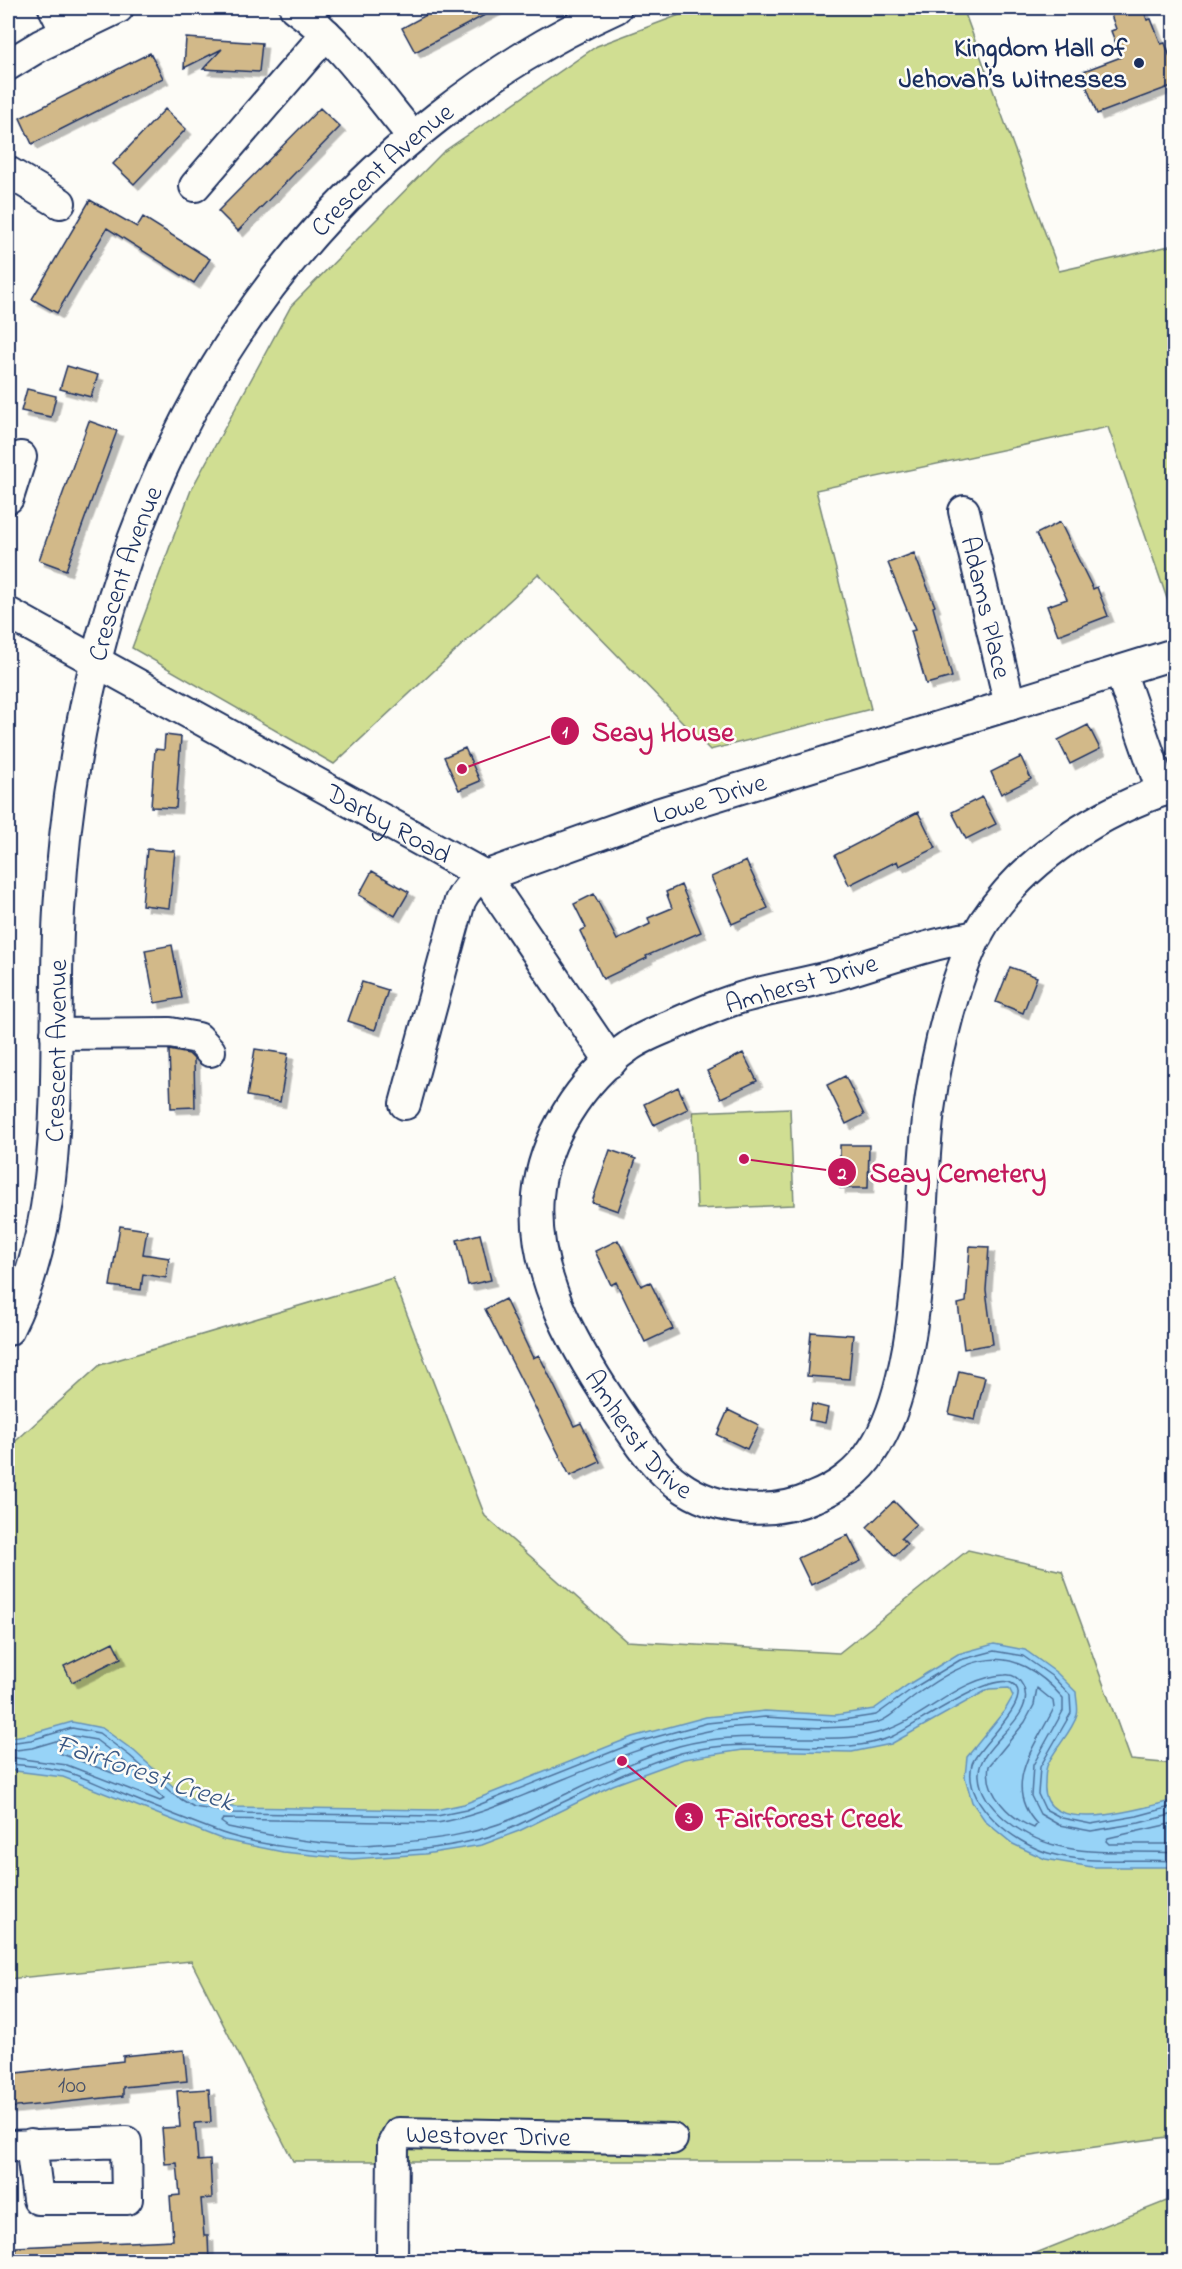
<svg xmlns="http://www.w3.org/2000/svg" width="1182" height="2269" viewBox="0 0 1182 2269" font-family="'Indie Flower',sans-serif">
<defs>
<filter id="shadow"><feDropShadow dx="5.5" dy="5.5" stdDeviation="0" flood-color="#0004"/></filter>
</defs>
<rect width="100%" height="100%" fill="#fdfcf7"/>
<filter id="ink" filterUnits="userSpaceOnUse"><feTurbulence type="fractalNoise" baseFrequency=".0167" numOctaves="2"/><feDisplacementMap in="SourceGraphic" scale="12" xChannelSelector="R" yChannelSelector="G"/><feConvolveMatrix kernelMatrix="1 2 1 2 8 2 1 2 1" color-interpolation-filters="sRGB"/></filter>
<g filter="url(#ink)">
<path fill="#d0de92" stroke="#768678" stroke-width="1.5" d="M698,8H963L1059,271L1174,245V619L1108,427L816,490L871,709L710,750L538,574L334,764L132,648L191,490L291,306L443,152L597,46Z
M790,1108L794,1205L697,1209L693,1112Z
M393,1278L485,1516L626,1641L839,1653L968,1550L1062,1571L1131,1760L1174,1764V2136L995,2161H293L191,1961L8,1979V1448L100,1365Z
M1174,2198V2261H1016Z"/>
<path fill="#97d3f7" stroke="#6591ba" stroke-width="1.5" d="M994,1644L1025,1650L1057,1673L1076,1692C1076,1699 1079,1708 1077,1715C1072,1732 1054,1749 1047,1766C1045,1772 1045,1779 1045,1784C1040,1840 1146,1807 1174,1800V1867H1092L1045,1859L1013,1844L986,1822L972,1802L965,1777L967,1757L1005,1710L1013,1696L1009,1688L989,1689L891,1744L852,1752L743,1750L684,1759L613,1785L519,1831L482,1845L425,1854L352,1859L283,1852L224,1840L63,1777L8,1770V1738L30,1734L72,1722L102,1728L134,1751L178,1791L195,1801L233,1807L436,1810L464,1804L632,1737L706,1717L765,1711L836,1715L874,1709L909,1684L958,1654Z"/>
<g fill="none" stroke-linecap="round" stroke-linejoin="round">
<path stroke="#4d719b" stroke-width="1.5" d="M1037,1688L1053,1701L1054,1708C1037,1744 1000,1785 1037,1824L1034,1828C1011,1819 984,1793 989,1766L1025,1722L1034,1705Z
M8,1743L31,1740L72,1728L99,1733L130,1756L174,1795L194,1807L233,1813L437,1816L466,1810L634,1743L707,1723L765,1717L836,1721L876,1715L912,1689L960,1660L994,1651L1023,1656L1053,1677L1070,1695L1071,1713L1040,1767L1038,1794L1045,1809L1062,1818L1091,1824L1137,1816L1174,1806
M74,1745L93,1749L120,1769L121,1773L118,1775L59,1753L60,1749Z
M8,1751L32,1748L73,1736L96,1740L125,1762L164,1799L160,1801L67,1765L8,1757
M8,1764C25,1765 46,1767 63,1771C79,1775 95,1783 110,1789C147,1804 184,1819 222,1833C254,1844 319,1853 354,1853C395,1853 440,1849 480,1839C505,1833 528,1820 551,1808C593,1788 636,1766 681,1753C737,1738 793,1750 850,1746C862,1745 879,1742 891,1737C913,1727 991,1672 1011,1683C1039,1696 976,1748 972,1764C962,1804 1015,1843 1048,1853C1089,1865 1132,1858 1174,1861
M1174,1814L1139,1823L1091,1831L1059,1825L1040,1814L1031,1796L1033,1765L1063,1711V1698C1010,1638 970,1656 913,1697C902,1705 889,1720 875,1723C820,1735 765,1719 708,1731C646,1743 589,1769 532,1792C500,1805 470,1818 437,1823L223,1819L221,1822L228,1827C268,1835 309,1843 350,1845C364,1846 378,1844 391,1843C433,1840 473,1835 512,1819C568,1796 620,1763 679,1746C718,1735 761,1737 802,1738C830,1738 856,1740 884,1731C924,1719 961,1676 1005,1675C1014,1674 1019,1678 1023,1686C1039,1718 976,1745 979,1776C980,1794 993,1809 1006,1820C1057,1862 1113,1849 1174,1853
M1174,1823L1108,1838L1106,1841L1109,1844H1174"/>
</g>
<path fill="#d2b989" stroke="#1b2f5e" stroke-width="1.5" filter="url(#shadow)" d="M439,8H498L415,52L402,28Z
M1131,8H1143L1147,20L1151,19L1161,44L1165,43L1174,68V85L1097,114L1081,72L1121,57L1111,31L1116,29L1111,15Z
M186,38L262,43L259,72L203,69L222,49L184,68Z
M150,53L163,78L32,144L20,118Z
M320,108L340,127L238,231L218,211Z
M165,109L186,129L134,184L113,164Z
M90,200L137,227L143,217L210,259L194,283L107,228L57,313L32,299Z
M67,366L98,375L91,397L60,389Z
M27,389L56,396L51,417L21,411Z
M89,421L117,431L66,570L39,560Z
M1060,522L1093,589L1097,587L1108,616L1058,635L1047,606L1067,599L1036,534Z
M914,553L935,606L933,607L952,677L926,684L911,631L915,630L888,563Z
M1088,725L1100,749L1070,764L1058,740Z
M165,735L181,737L176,808L151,807L155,749L164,750Z
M465,748L480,781L459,790L444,757Z
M1021,757L1031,779L1001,794L991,772Z
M982,797L996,824L966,839L952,812Z
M918,812L936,848L899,866L897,861L849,885L835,855Z
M147,849L175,851L169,908L142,905Z
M746,861L768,908L732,924L711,877Z
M372,871L409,892L395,916L359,895Z
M681,885L701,932L646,956L647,958L603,979L580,931L586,928L574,904L594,894L617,940L650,924L648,918L672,908L666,892Z
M172,945L182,998L155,1003L145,950Z
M1010,967L1037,977L1023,1013L996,1002Z
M362,982L388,990L375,1030L348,1021Z
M255,1049L288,1054L280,1102L247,1096Z
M169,1050L189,1054L194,1059L195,1107L171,1108Z
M743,1053L757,1081L721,1098L707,1071Z
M845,1076L864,1115L846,1124L827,1085Z
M678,1087L688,1109L654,1125L644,1104Z
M840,1145H869L868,1188H840Z
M610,1150L636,1159L618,1211L592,1202Z
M120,1226L147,1230L143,1254L169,1258L166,1278L143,1274L141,1290L110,1286Z
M480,1234L491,1280L468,1285L457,1240Z
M618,1240L641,1286L650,1282L673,1329L645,1342L616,1282L611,1285L595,1251Z
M970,1246L989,1247L986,1290L993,1344L964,1349L958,1304L966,1302Z
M505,1299L533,1358L539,1355L574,1426L581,1423L600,1462L570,1476L485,1309Z
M811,1332L853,1335L849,1379L807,1376Z
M959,1371L985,1377L975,1420L949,1414Z
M812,1404L828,1408L825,1423L809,1420Z
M728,1410L759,1425L747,1449L717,1435Z
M894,1501L916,1524L901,1538L907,1544L895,1556L867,1527Z
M848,1535L861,1561L811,1585L798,1558Z
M113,1642L121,1658L72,1682L64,1666Z
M184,2050L187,2081L123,2087V2096L8,2108V2074L123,2061V2056Z
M209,2089L211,2122L195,2123L198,2161L210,2160L212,2198L201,2199L204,2236H208L209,2262H17L16,2247L173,2240L170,2196L180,2195L177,2163L165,2164L162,2128L180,2127L177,2091Z"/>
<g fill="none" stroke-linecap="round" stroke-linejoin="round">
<defs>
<g id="minor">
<path d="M54,8L66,32"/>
<path d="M295,8C341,40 377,94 413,137"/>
<path d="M8,65L41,45L118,8"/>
<path d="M8,172L60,203"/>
<path d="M195,186L326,34"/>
<path d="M8,498L21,457"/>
<path id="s1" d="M964,511L1010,705"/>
<path id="s2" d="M8,613L485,876L611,1062"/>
<path d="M1120,671L1162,791"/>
<path id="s3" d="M977,936C927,944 880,962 832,976C801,984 770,989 740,998C716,1005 693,1016 670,1026C656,1032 640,1038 628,1047C581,1080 543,1139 538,1196C531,1278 580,1357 624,1421C640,1444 656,1469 679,1485C716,1512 773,1516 814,1497C837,1488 859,1472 872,1451C890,1425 899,1393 905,1363C923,1279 919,1195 929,1110C936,1055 956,967 985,921C1027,857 1102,810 1174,787"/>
<path d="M56,1034L170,1033L198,1038L210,1051"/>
<path id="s4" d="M405,1104L460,901C466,889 473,882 485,876L657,814L1174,654"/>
<path id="s5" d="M8,1330C72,1204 51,1047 59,910C77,601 188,311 438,117C497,71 548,39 616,8"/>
<path d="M8,2146L126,2142L127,2199H38L31,2144"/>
<path id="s6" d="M392,2262L393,2144L399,2133L672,2139"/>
</g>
</defs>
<use href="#minor" stroke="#1b2f5e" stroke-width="34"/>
<use href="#minor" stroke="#fdfcf7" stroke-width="30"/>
</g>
</g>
<circle fill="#1b2f5e" stroke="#fdfcf7" stroke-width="2" cx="1139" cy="63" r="6"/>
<g text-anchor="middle" stroke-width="5" stroke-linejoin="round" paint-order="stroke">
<g font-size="24" fill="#495269">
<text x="72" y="2092">100</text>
</g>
<g font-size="27" font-weight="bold" fill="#1b2f5e" stroke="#fdfcf7" text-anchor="end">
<text x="1127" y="56">Kingdom Hall of<tspan x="1127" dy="31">Jehovah’s Witnesses</tspan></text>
</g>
<g font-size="27" fill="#1b2f5e" stroke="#fdfcf7">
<text dy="9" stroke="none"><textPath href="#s5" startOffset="1257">Crescent Avenue</textPath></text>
<text dy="9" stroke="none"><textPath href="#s5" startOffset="771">Crescent Avenue</textPath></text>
<text dy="9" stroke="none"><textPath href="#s1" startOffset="99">Adams Place</textPath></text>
<text dy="9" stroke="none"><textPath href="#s4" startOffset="484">Lowe Drive</textPath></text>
<text dy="9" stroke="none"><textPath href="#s2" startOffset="435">Darby Road</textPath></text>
<text transform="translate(801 983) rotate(-16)" y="9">Amherst Drive</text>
<text dy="9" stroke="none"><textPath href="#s5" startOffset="286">Crescent Avenue</textPath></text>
<text dy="9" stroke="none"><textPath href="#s3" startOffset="812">Amherst Drive</textPath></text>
<text dy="9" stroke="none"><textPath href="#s6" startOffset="220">Westover Drive</textPath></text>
</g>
<g font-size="28" font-style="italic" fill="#3a5884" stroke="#fdfcf7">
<text transform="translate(145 1771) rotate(19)" y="10">Fairforest Creek</text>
</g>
</g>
<path fill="none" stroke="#c2185b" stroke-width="2" d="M462 769L565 731M744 1159L842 1172M622 1761L689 1817"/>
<g fill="#c2185b" stroke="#fdfcf7" stroke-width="2">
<circle cx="462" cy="769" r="6"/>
<circle cx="744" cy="1159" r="6"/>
<circle cx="622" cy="1761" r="6"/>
<circle cx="565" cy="731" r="15"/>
<circle cx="842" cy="1172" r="15"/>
<circle cx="689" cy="1817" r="15"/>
</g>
<g font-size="18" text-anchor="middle" font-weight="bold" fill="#fff">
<text x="565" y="737">1</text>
<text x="842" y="1179">2</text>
<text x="689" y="1823">3</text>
</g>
<g font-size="28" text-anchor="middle" font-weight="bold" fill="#c2185b" stroke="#fdfcf7" stroke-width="5" stroke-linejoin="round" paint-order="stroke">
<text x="663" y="741">Seay House</text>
<text x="958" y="1182">Seay Cemetery</text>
<text x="809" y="1827">Fairforest Creek</text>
</g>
<rect width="1182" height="2269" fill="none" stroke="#fdfcf7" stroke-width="30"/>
<rect x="15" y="15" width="1152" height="2239" fill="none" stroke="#1b2f5e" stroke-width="2" filter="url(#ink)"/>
</svg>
